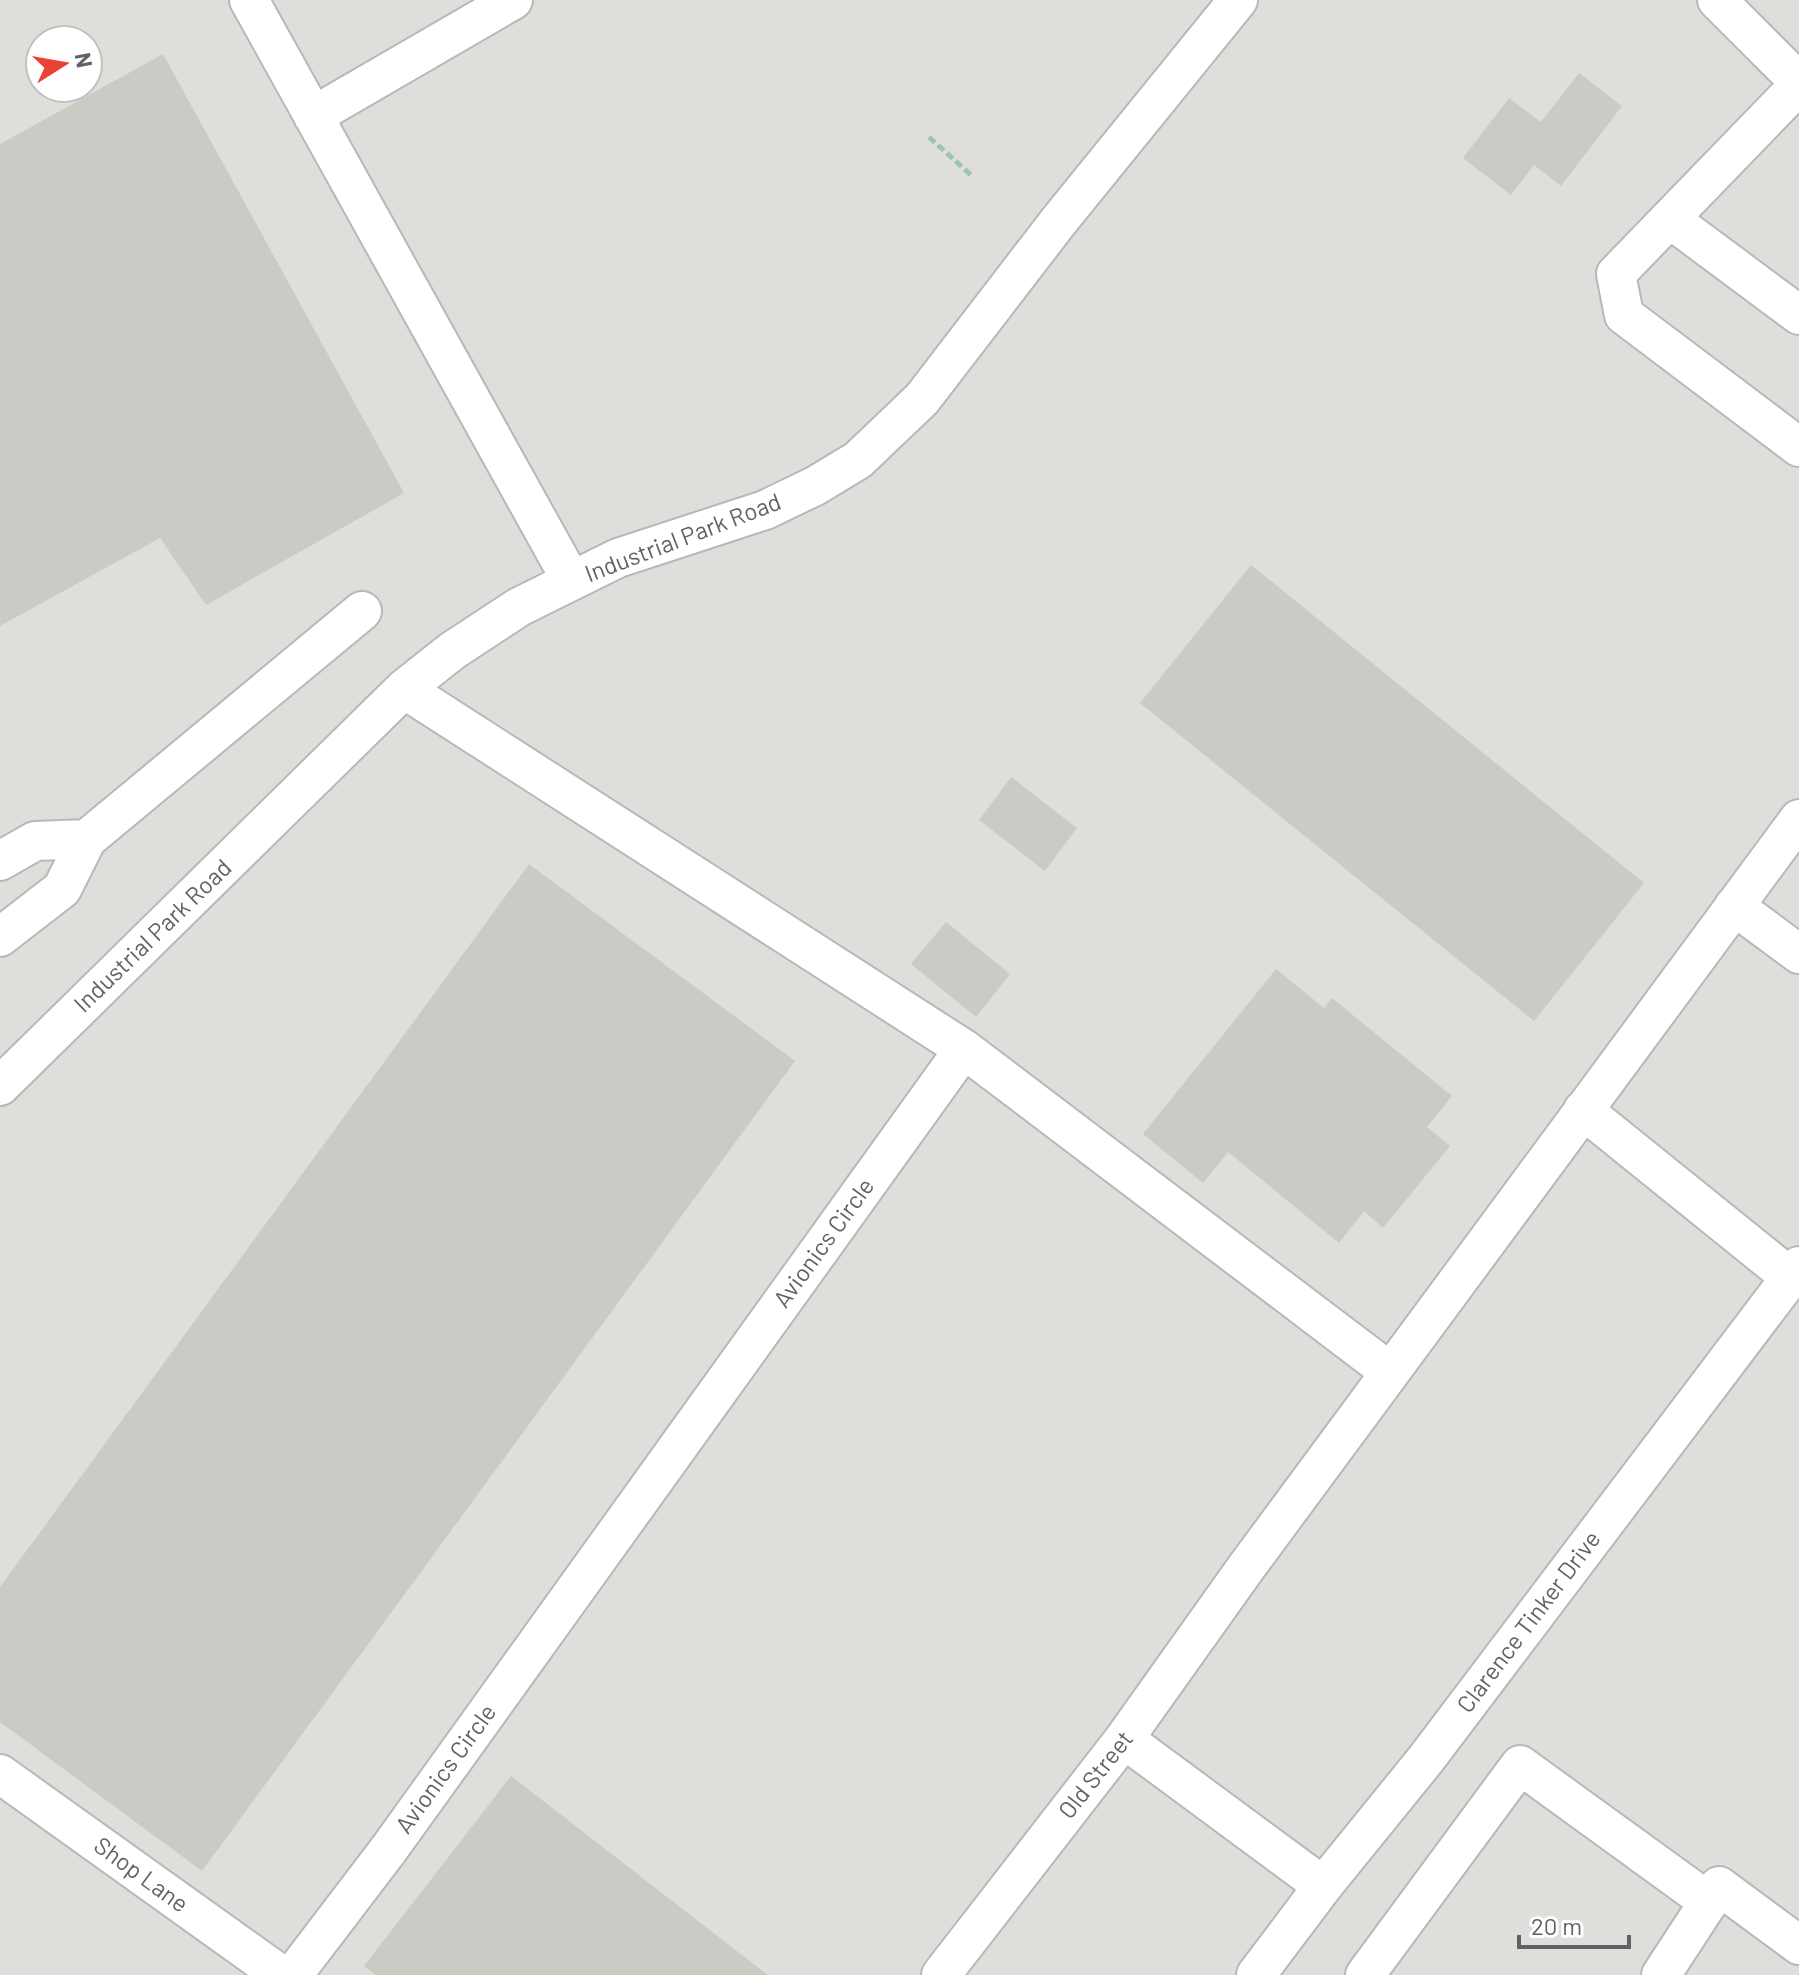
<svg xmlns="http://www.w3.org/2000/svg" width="1799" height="1975" viewBox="0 0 1799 1975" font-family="Barlow,sans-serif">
<rect width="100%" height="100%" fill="#f1efe8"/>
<path fill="#e0deda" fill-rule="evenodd" d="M0,0H1799V1975H0ZM40,40H88V88H40Z"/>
<path fill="#cccac5" d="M163,54L404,493L206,605L160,538L0,626V144Z
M1579,73L1622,106L1561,186L1534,165L1511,195L1463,158L1509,98L1541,122Z
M1251,565L1644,883L1534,1021L1140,703Z
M1011,777L1077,828L1045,871L979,820Z
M529,864L795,1061L202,1871L0,1722V1587Z
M946,922L1010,974L976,1017L911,964Z
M1276,969L1324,1008L1332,998L1452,1096L1427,1127L1450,1146L1383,1228L1364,1211L1339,1243L1228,1152L1203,1183L1143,1134Z
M511,1776L768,1975H376L364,1966Z"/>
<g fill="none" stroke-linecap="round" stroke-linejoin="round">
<defs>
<path id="minor" d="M249,0L571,580
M1717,0L1799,82
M1799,85L1616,274L1624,315L1799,447
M313,116L513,0
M1670,219L1799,315
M404,689L964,1049L1390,1372
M0,861L35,841L87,839
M1734,906L1799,954
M0,937L62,889L87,839L362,611
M0,1086L404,689L452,651L519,607L618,558L765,510L815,486L858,460L922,399L1058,222L1238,0
M1583,1110L1790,1277
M1124,1739L1323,1886
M0,1774L281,1975
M293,1975L389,1849L964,1049
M941,1975L1124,1739L1245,1569L1799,819
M1256,1975L1323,1886L1426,1759L1799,1266
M1365,1975L1520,1765L1709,1902
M1661,1975L1719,1886L1799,1945"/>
</defs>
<use href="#minor" stroke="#b5b8bc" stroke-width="42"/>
<path stroke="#9cc7a9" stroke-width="5" stroke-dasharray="8 4" stroke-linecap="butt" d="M929,137L971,175"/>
<use href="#minor" stroke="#fff" stroke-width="38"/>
</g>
<g text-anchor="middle" stroke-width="7" stroke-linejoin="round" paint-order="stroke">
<g font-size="24" fill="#5f6368" stroke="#fff">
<text transform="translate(683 538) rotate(-21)" y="8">Industrial Park Road</text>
<text transform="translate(153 936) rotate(-44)" y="8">Industrial Park Road</text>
<text transform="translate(824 1243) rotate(-54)" y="8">Avionics Circle</text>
<text transform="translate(1529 1622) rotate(-53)" y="8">Clarence Tinker Drive</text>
<text transform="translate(446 1769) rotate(-54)" y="8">Avionics Circle</text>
<text transform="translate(1096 1775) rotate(-52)" y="8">Old Street</text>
<text transform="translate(141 1875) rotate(36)" y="8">Shop Lane</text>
</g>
</g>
<g transform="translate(64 64) rotate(79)"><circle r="38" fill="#ffffff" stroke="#bfc1c3" stroke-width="2"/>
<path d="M0-6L14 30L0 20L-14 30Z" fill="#ea4335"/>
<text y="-12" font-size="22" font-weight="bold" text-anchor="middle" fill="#5f6368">N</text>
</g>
<path d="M1519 1935v12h110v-12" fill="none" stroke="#5f6368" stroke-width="4"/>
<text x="1531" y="1935" font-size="24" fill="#5f6368" stroke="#ffffff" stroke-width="6" paint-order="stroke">20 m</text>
</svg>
